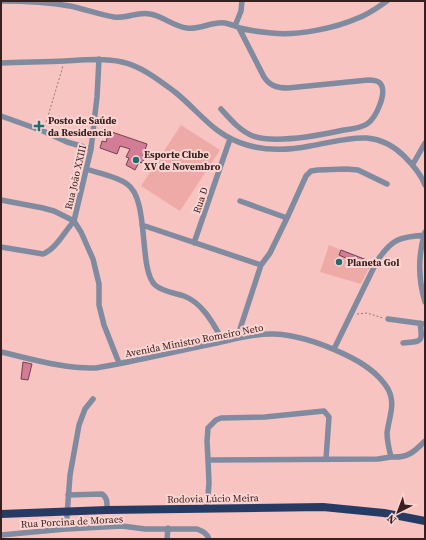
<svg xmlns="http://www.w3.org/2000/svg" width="426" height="540" viewBox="0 0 426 540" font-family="'Source Serif 4',serif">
<rect width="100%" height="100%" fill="#f7c4c1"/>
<path fill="#eeaaa6" d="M181,125L220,150L180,211L141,186Z
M329,245L341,250L340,255L369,268L361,284L320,272Z"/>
<path fill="#d27c95" stroke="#754150" d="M109,131L147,144L143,156L145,157L142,163L139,162L135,170L126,165L129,158L126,157L130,149L120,146L117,154L100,148L102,141L106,142Z
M341,250L372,262L369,268L339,255Z
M23,362L32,364L28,380L21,379Z"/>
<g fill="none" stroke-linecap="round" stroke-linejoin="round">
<path stroke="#9d7775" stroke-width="1" stroke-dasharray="2 2" stroke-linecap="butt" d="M45,126L63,66
M357,314L367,313L383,318"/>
<path stroke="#808ba0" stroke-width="5.5" d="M1,1C24,1 47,2 70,6C85,9 100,15 114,17C127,19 138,11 150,14C163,16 174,27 187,28C200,30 212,21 225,23C230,24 235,26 240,28C250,31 262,32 272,33C297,36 336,28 358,18C369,14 378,7 387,1
M235,26L241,11L242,1
M99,59L97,97L91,149L74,221L81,232L93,259L99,284V305L104,325L119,363
M1,63C22,62 43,62 65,61C84,60 103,58 122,62C141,66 159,80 175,92C201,113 213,135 247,145C267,151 290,150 310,146C346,140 374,127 404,156C413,165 421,174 425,185
M221,109C230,119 240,131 253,136C275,144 321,135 344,130C351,129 361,128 367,124C376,118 388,92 380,83C377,80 372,80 368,80L288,88C277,88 270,86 264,77L239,28
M1,116L43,131L67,142L91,149
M413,164L425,143
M87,169C100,174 116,176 127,184C150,199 138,269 155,285C163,292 175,293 184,296C203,303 214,325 223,341
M1,200L43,208L54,211L74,221C65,231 56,249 43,254L1,247
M240,201L287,218
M142,225L261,265
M425,232C418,255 418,279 425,302
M194,243L230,139
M388,319L425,324
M237,338L261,265L270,253L287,218L306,176L311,171L318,170L346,169L358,170L387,184
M403,343C422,341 423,343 420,323
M334,349L377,261C392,239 399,237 425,235
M1,352C32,359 64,369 96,368C136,361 177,351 217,343C235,339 256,333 274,334C297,335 323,344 344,354C361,362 378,372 388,389C396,404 389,417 387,433C387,441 389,449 391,457C408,458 414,452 425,441
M326,459L329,417L324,411L265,417L221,418L216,420L208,428L207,441L208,460L378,459L391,457
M68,495L102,494C108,498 107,504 107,510
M207,508L209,483L208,460
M66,529L70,475L79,425L85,409L93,399
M1,535L66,529L122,526L145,529H197C202,531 207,533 209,539
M167,539L168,528"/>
<path stroke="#263b63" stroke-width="8" d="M1,514L107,510L323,507L384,513L425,521"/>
</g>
<g fill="#206c71" stroke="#fcd5d2" stroke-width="1.5">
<path d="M37 120h4v4h4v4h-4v4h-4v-4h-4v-4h4z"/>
<circle cx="136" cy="160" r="4"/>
<circle cx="339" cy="262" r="4"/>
</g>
<g text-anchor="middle" stroke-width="4" stroke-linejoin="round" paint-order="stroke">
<g font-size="10" font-weight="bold" fill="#38201f" stroke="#fcd5d2" text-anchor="start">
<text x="48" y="124">Posto de Saúde<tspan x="48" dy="12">da Residencia</tspan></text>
<text x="144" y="158">Esporte Clube<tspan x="144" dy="12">XV de Novembro</tspan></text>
<text x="347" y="266">Planeta Gol</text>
</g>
<g font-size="10" fill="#38201f" stroke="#fcd5d2">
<text transform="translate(75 177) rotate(-77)" y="4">Rua João XXIII</text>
<text transform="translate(200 200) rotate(-71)" y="4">Rua D</text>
<text transform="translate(194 340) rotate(-11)" y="4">Avenida Ministro Romeiro Neto</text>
<text transform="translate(213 498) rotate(-1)" y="4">Rodovia Lúcio Meira</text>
<text transform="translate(72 521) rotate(-3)" y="4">Rua Porcina de Moraes</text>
</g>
</g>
<rect width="426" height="540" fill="none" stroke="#38201f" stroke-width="4"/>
<g transform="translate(398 512) rotate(222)" stroke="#fcd5d2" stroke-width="3" paint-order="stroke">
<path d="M0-3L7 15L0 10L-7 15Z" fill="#38201f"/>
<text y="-6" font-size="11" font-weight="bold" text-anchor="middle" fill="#38201f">N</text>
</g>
</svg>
